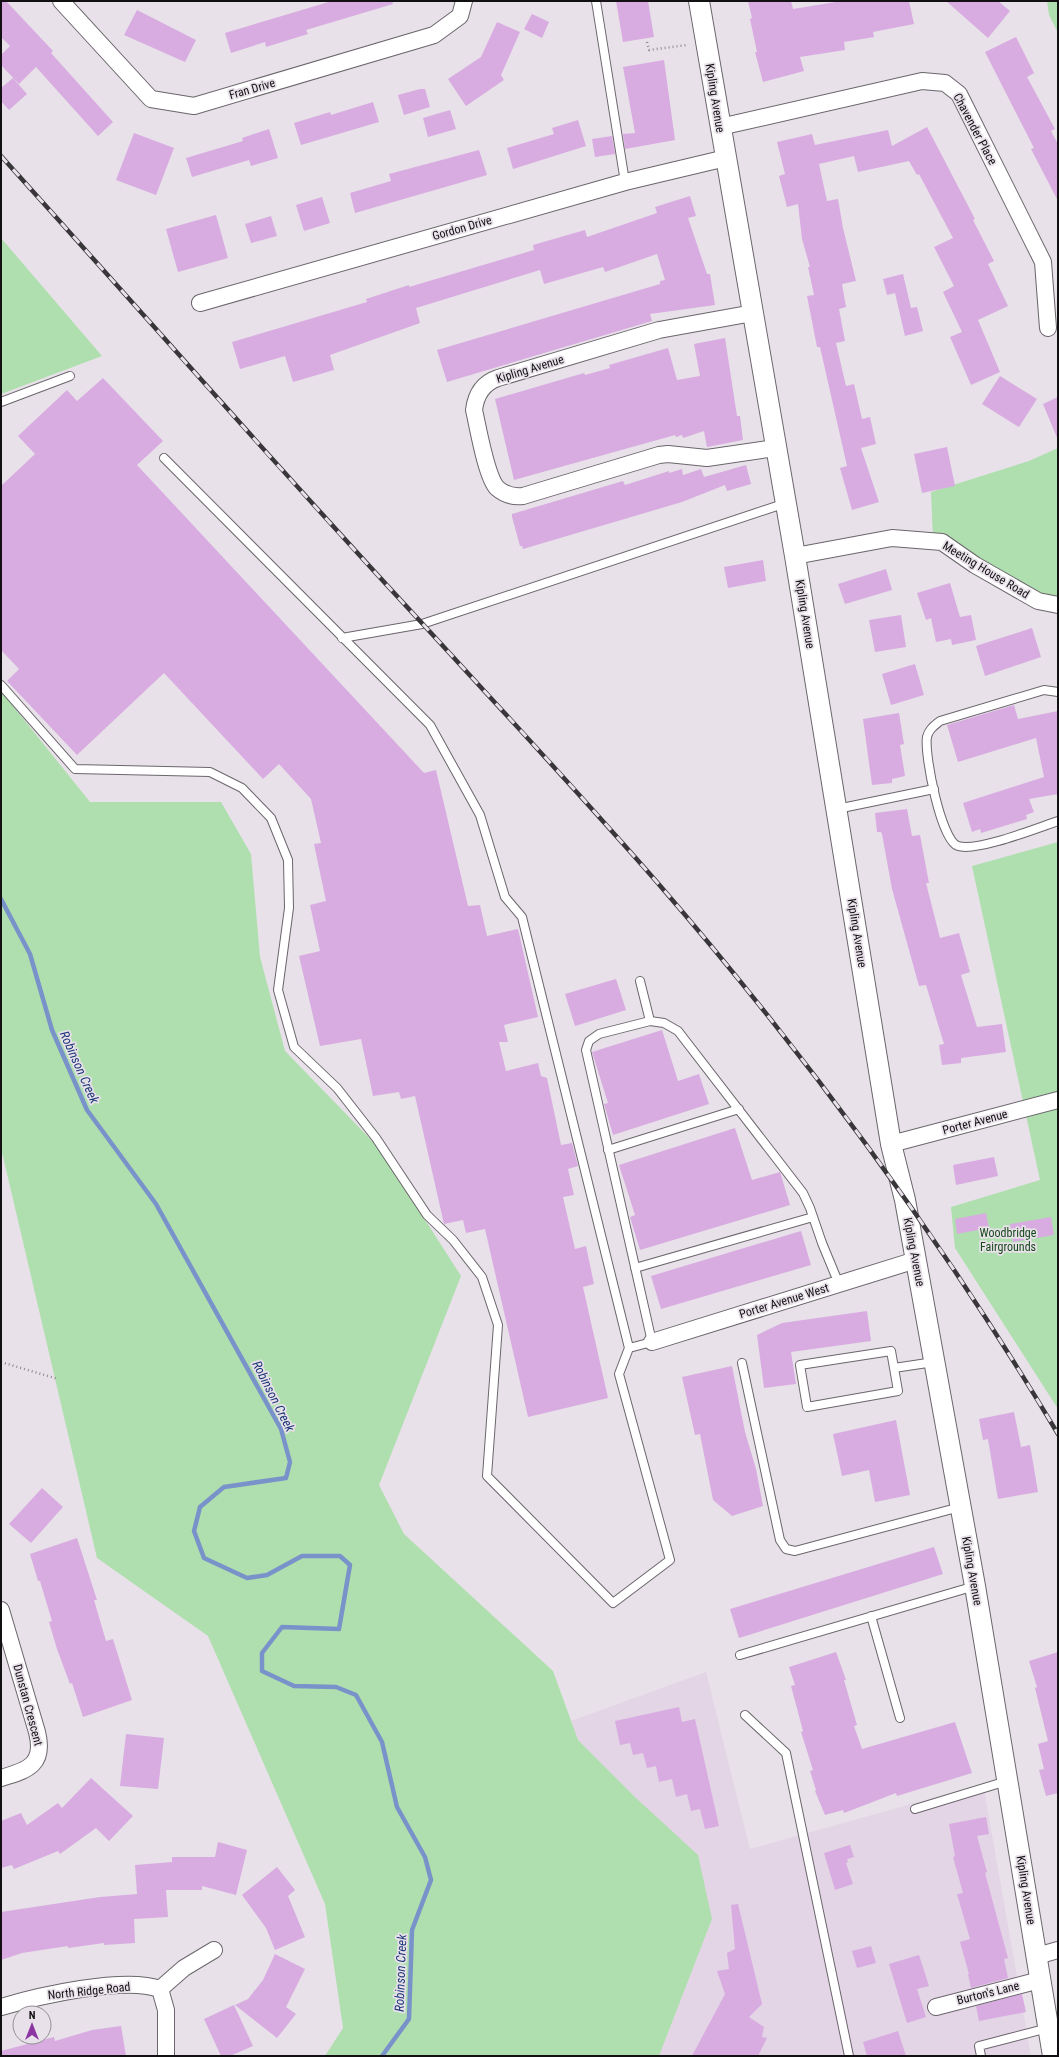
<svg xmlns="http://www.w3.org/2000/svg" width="1059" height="2057" viewBox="0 0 1059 2057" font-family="'Roboto Condensed',sans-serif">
<rect width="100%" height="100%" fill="#e8e1e9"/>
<path fill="#e3d4e6" d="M706,1672L750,1849L983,1784L1031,2056H659L712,1919L636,1798L578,1740L571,1721Z"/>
<path fill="#afdfae" d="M1047,1H1058V33L1049,15Z
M1,238L102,356L1,394Z
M1058,448V608L933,540L931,492L1029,461Z
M1,691L90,802H221L251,854L260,957L285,1051L379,1148L461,1276L379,1485L404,1534L553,1671L578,1740L636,1798L698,1855L712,1919L659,2056H325L343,2028L325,1904L208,1636L97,1558L1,1148Z
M1058,842V1409L955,1248L951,1207L1040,1180L972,866Z"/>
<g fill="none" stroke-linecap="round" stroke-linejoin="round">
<path stroke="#7993ca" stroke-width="4.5" d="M1,899L30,954L52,1030L87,1110L156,1204L281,1429L290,1462L286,1478L224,1487L200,1507L194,1531L204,1558L247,1578L267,1575L302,1556H340L350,1565L339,1629L282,1627L262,1653V1671L294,1686L336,1687L356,1695L382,1742L397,1807L425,1857L431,1880L412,1930L409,2019L382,2056"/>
</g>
<path fill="#d8ace1" d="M1,1H6L53,51L51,53L113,122L98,136L36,67L19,84L1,65V55L10,46L1,37Z
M332,1H392L393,4L306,30L308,34L266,47L265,42L231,53L225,33Z
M616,1H648L654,37L623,42Z
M748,1H791L793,9L842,1H909L914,24L873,32L874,37L844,42L845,50L800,57L804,71L763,82L755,52H757L750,19L752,18Z
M946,1H998L1010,11L988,38Z
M137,10L196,40L185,62L124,35Z
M532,14L549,22L542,38L524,29Z
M497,22L520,32L501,75L504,80L466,106L448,79L481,57Z
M1016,37L1034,73L1027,77L1055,129L1051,131L1058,144V201L1031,149L1034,148L985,52Z
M664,60L675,140L625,149L623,134L635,133L623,67Z
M13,78L27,94L9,110L1,101V88Z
M420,89H425L430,107L404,115L398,95Z
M373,102L379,122L301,145L294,123L330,112L331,115Z
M450,110L456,129L428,137L423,118Z
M578,120L586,146L513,169L507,148L554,134L552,128Z
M927,127L975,219L973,220L994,261L988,264L1008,306L978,320L1000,372L971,385L950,337L962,332L943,292L954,286L934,247L953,238L919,174L917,175L909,161L858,172L854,156L819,164L827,201L838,199L843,228L856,281L842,284L846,307L839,309L845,341L836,343L846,386L854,384L862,419L870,417L876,444L861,448L879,502L852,510L840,468L847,466L820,347H817L807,296L814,295L808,267H810L802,239L798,204L787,207L779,176L785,174L777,142L812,134L815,145L888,130L892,146Z
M269,129L278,158L251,166L249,160L192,177L186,158L243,141L242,138Z
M134,133L174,148L156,195L116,180Z
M612,136L615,154L595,157L592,139Z
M479,150L487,175L355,213L350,193L391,181L389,174Z
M690,196L696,216L688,218L707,274H710L715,305L650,314L652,321L447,382L437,350L660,284V281L665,280L657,254L605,272L603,267L544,284L540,270L416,308L420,323L330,355L334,370L293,382L285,356L240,369L232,342L367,302L366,299L409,285V287L534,250L533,245L585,230L587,237L657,213L655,207Z
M322,197L330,223L304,231L296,205Z
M216,215L228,258L178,272L166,229Z
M271,216L277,236L251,243L245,224Z
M903,274L911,308L917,307L923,331L905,336L895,293L887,295L883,279Z
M725,338L737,416H740L743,440L707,447L704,431L683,438L682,435L676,437L675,435L514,480L495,399L584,373L585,375L610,368L609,365L668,348L677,380L700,376L694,344Z
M1000,376L1037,399L1019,427L982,404Z
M103,378L163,441L137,465L424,773L436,770L468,906L480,905L487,936L518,929L538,1017L504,1025L508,1042H499L506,1071L538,1063L541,1076L547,1078L561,1145L572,1143L578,1166L568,1169L574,1195L563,1197L575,1249L586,1246L594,1284L583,1287L608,1398L528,1417L485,1229L466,1233L463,1220L444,1224L415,1096L401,1099L399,1092L373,1096L361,1039L320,1046L299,956L320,951L310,905L326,901L314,844L321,843L311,799L279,764L263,779L164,673L77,755L7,681L19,669L1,650V486L35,454L18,436L67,390L77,401Z
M1058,397V440L1043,404Z
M947,447L955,486L922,493L914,454Z
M746,465L751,484L727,491L725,485L682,502L523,549L522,546H520L512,517V514L623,481L625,485L669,471V473L682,469L683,475L701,469L704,477Z
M763,560L766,581L728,588L724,567Z
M886,569L892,590L845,604L838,584Z
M950,583L960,617L971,615L976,640L952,645L951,639L936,642L931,618L926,620L917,593Z
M901,615L906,647L875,652L869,620Z
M1032,628L1041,657L985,676L976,646Z
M915,664L924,695L891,705L882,674Z
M1014,705L1018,719L1058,711V794L1029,799L1034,812L1026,815L1027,819L981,833L980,829L972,832L963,803L1044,777L1036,738L958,762L947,725Z
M899,713L904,744L900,745L905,776L892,779V783L872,785L863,719Z
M907,809L912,836L920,835L929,883H926L940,938L959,933L970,972L961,975L977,1027L1002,1024L1006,1052L961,1058V1063L942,1065L939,1045L944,1044L926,985L919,986L892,889L882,834L881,832H877L875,813Z
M616,979L626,1010L575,1026L565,994Z
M662,1030L678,1081L699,1074L709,1104L613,1135L604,1104L608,1103L592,1052Z
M735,1128L752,1180L780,1172L790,1205L640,1250L630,1217L635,1215L619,1165Z
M994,1157L998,1176L956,1185L953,1165Z
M986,1213L989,1228L957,1234L955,1219Z
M1051,1217L1054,1235L1013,1242L1010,1224Z
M801,1231L811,1265L661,1309L651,1276Z
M867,1311L871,1341L791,1352L796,1384L764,1388L757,1335L782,1323Z
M732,1366L745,1432L756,1469L763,1506L732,1516L713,1500L700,1434L695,1435L682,1377Z
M1014,1412L1021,1447L1030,1445L1038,1492L998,1499L988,1439L983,1440L979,1419Z
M896,1420L910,1495L875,1502L869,1470L842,1476L833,1434Z
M42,1488L63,1507L31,1543L9,1524Z
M77,1538L97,1600H94L106,1641L113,1639L132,1700L83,1717L72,1683L70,1684L57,1649L49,1622L52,1621L40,1581H38L30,1554Z
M934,1547L943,1574L739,1638L730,1609Z
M836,1652L846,1680H844L857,1725L854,1726L862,1749L955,1722L972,1773L897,1796L896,1793L844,1813L843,1810L825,1815L815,1791L816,1790L810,1771L813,1770L801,1732L803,1731L791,1686L795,1685L789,1667Z
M1058,1652V1793L1046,1796L1039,1770L1044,1769L1038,1744L1048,1741L1035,1688L1037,1687L1029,1661Z
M679,1707L682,1722L695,1719L719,1826L705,1829L700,1809L691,1811L687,1794L676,1797L672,1779L659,1782L656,1766L647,1768L643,1753L633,1755L630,1743L620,1745L615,1721Z
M126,1734L164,1738L158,1789L120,1786Z
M91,1778L133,1816L109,1841L96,1828L60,1854L58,1851L14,1869L12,1865L1,1868V1821L21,1813L27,1825L58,1803L62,1808Z
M986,1817L989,1834L977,1836L987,1872L985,1873L1008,1958L1004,1959L1008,1978L971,1988L968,1974H969L960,1942L970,1939L957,1894L963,1893L953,1857L955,1856L949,1824Z
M218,1842L247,1850L236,1895L202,1886V1890H166L168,1917L134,1919L135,1943L104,1945V1943L68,1948V1946L22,1953L1,1960V1912L100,1897L137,1894L135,1865L172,1862V1857H215Z
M850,1845L854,1857L847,1859L848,1862L846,1863L853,1884L835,1890L824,1853Z
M277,1867L295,1890L288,1896L305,1937L275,1950L266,1928L242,1895Z
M738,1904L762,2004L749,2017L764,2027L762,2037L767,2038L758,2056H692L725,1994L717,1971L729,1969L727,1953L735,1949L731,1905Z
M871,1946L876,1963L857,1968L852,1951Z
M275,1954L305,1969L286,2007L296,2014L277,2038L235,2005L248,1999L263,1980Z
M919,1955L929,1986L917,1989L926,2017L907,2023L889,1964Z
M1022,1994L1026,2012L979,2021L976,2006Z
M234,2005L253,2046L230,2056H221L204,2019Z
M121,2026L126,2056H1V2051L54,2037L55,2041L92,2030Z
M898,2031L906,2056H867L863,2042Z"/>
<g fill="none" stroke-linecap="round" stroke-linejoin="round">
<defs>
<path id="service" d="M596,1L625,182
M1,402L70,376
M164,458L430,725L480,815L505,897L522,917L629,1348L652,1342L586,1050L589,1041L599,1034L650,1021L664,1023L678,1031L803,1193L810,1208L822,1243L839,1284
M342,638L422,624L786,503
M1,685L75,769L210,772L242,788L271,818L288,860L289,908L278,990L294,1047L337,1088L376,1138L427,1215L453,1240L482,1277L498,1325L487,1476L613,1603L670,1560L619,1374L629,1348
M1058,692L1044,690L940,721C934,726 929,729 927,737C924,754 941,841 958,846C977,852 1037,828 1058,821
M837,809L934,789
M640,981L650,1021
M608,1150L739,1109
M635,1268L813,1217
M742,1363L780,1540L786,1549L795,1551L960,1507
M894,1368L891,1351L800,1365L807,1407L898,1391L894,1368L934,1362
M871,1616L900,1718
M740,1655L975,1586
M745,1715L786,1753L849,2056
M915,1809L1007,1781
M981,2056L979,2046L1048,2028"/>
<path id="minor" d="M61,1L151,99L194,106L434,35L460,16L464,1
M720,127L922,81L945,83L959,94L1043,262L1048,328
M200,303L625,182L726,158
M753,313L659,330L498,378C483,383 476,394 474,410C478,427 486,476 497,488C505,495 514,497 523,496L659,455L668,454L707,458L775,448
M795,556L892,538L942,542L975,565L1038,601L1058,605
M891,1144L1058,1100
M652,1342L916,1260
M1,1610L37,1732C45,1764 29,1770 1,1778
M1037,1956L1058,1950
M160,1989L166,2010V2056
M160,1989L184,1968L214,1950
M1,2007C38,1996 124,1976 160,1989
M936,2007L1040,1980"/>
<path id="tertiary" d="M699,1L795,556L891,1144L905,1200L975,1586L1053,2056"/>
</defs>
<use href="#service" stroke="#6b656c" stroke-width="10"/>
<use href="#minor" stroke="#6b656c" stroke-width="18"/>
<use href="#tertiary" stroke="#6b656c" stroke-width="22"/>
<path stroke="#8f8b90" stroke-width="2.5" stroke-dasharray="1 3" stroke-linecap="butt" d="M647,42L649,50L687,45
M1,1362L58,1379"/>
<use href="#service" stroke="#fff" stroke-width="8"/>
<use href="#minor" stroke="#fff" stroke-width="16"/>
<use href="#tertiary" stroke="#fff" stroke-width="20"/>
<defs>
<path id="rail" d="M1,156C141,311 278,468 420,621C499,707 579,793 656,881C805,1053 941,1238 1058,1434"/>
</defs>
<use href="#rail" stroke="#383639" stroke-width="4.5"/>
<use href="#rail" stroke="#e8e1e9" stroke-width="3" stroke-dasharray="9" stroke-linecap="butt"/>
</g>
<g text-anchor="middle" stroke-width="3.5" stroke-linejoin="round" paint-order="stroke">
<g font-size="12" fill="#121013" stroke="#e8e1e9">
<text transform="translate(252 89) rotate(-16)" y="4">Fran Drive</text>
<text transform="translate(715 98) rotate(81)" y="4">Kipling Avenue</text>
<text transform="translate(975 129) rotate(62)" y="4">Chavender Place</text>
<text transform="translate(462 228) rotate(-16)" y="4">Gordon Drive</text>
<text transform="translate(530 369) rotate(-17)" y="4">Kipling Avenue</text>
<text transform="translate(986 570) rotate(31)" y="4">Meeting House Road</text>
<text transform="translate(805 614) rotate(81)" y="4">Kipling Avenue</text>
<text transform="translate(857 933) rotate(81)" y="4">Kipling Avenue</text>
<text transform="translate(975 1122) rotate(-15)" y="4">Porter Avenue</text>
<text transform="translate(914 1252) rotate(79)" y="4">Kipling Avenue</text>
<text transform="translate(784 1301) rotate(-17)" y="4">Porter Avenue West</text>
<text transform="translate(972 1571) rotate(80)" y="4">Kipling Avenue</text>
<text transform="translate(28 1705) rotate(75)" y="4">Dunstan Crescent</text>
<text transform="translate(1026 1890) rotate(81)" y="4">Kipling Avenue</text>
<text transform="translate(89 1991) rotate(-6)" y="4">North Ridge Road</text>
<text transform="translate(988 1993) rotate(-14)" y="4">Burton's Lane</text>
</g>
<g font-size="12" fill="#154819" stroke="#e8e1e9">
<text x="1008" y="1237">Woodbridge<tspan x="1008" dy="14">Fairgrounds</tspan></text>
</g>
<g font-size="13" font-style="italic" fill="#1a3678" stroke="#e8e1e9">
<text transform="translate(80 1067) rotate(66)" y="5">Robinson Creek</text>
<text transform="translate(274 1396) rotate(63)" y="5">Robinson Creek</text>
<text transform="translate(400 1973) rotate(-88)" y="5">Robinson Creek</text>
</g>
</g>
<rect width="1059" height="2057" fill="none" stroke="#121013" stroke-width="4"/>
<g transform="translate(32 2025)"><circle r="19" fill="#e8e1e9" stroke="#928d93"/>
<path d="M0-3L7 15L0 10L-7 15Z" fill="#8c35a2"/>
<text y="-6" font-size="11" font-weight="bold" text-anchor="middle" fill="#121013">N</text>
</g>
</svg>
